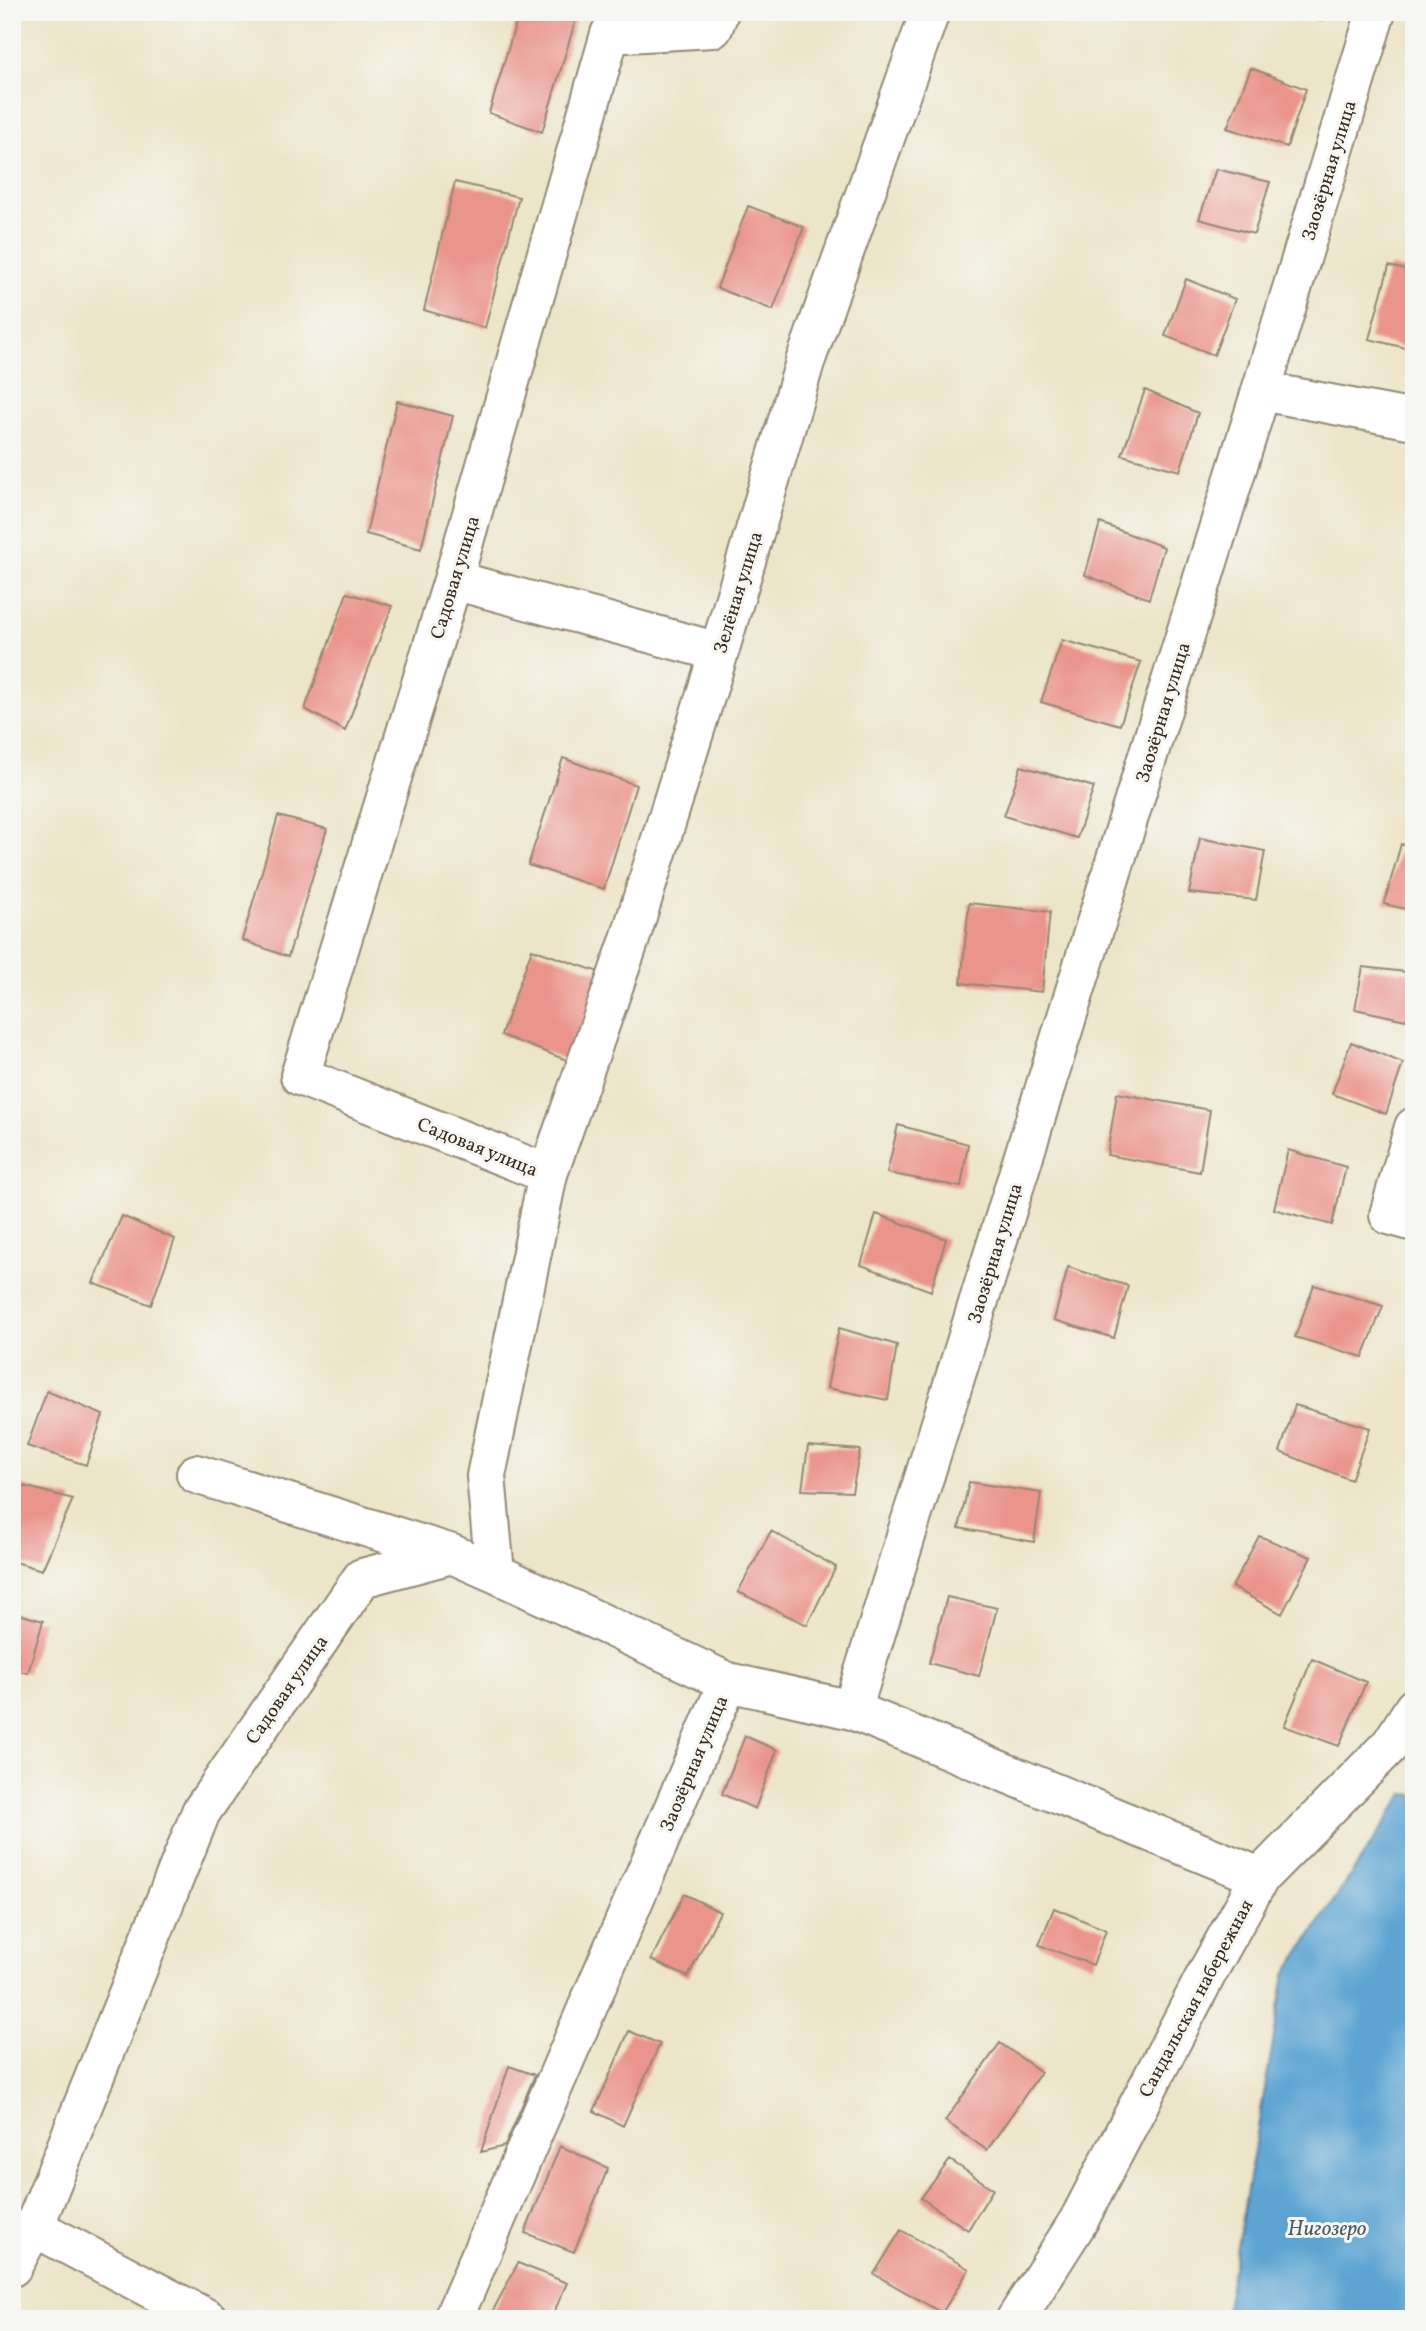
<svg xmlns="http://www.w3.org/2000/svg" width="1426" height="2331" viewBox="0 0 1426 2331" font-family="Vollkorn,serif">
<rect width="100%" height="100%" fill="#f6f6f2"/>
<filter id="ink" filterUnits="userSpaceOnUse"><feTurbulence type="fractalNoise" baseFrequency=".0143" numOctaves="2"/><feDisplacementMap in="SourceGraphic" scale="14" xChannelSelector="R" yChannelSelector="G"/><feConvolveMatrix kernelMatrix="1 2 1 2 8 2 1 2 1" color-interpolation-filters="sRGB"/></filter>
<filter id="wash" filterUnits="userSpaceOnUse"><feTurbulence type="fractalNoise" baseFrequency=".00686" numOctaves="4" result="noise"/><feDisplacementMap in="SourceGraphic" scale="28" xChannelSelector="R" yChannelSelector="G"/><feGaussianBlur stdDeviation="1.57" result="paint"/><feColorMatrix in="noise" values="0 0 0 0 0 0 0 0 0 0 0 0 0 0 0 0 0 1.4 0 .05"/><feComposite in="paint" operator="in"/></filter>
<g filter="url(#wash)">
<rect width="100%" height="100%" fill="#ede5c9"/>
<path fill="#5da4d3" stroke="#4c6778" stroke-width="2" d="M1404,1794L1414,1795V2319H1224L1285,1975Z"/>
<g id="blocks">
<path fill="#ea948c" d="M519,12H578L542,132L489,113Z
M1293,12H1323L1320,21Z
M1251,68L1306,89L1287,147L1227,128Z
M1216,169L1270,182L1254,234L1199,219Z
M455,182L519,197L485,328L424,310Z
M748,206L804,227L773,310L717,288Z
M1389,266L1414,272V350L1369,339Z
M1186,279L1235,299L1214,355L1165,336Z
M1145,390L1198,413L1180,471L1122,455Z
M397,401L453,416L421,549L366,534Z
M1100,523L1164,547L1149,599L1085,575Z
M347,593L392,606L345,731L305,709Z
M1062,640L1141,662L1120,725L1041,702Z
M563,758L636,785L604,889L528,865Z
M1021,766L1094,787L1077,838L1004,816Z
M278,816L327,829L288,957L242,940Z
M1200,838L1265,851L1256,900L1189,893Z
M1401,844L1414,849V911L1384,904Z
M969,903L1050,912L1042,992L961,983Z
M532,949L602,973L569,1061L501,1035Z
M1363,967L1414,973V994L1406,1020L1355,1009Z
M1351,1042L1403,1063L1386,1114L1332,1094Z
M1117,1093L1210,1110L1200,1172L1107,1155Z
M898,1125L968,1144L961,1187L887,1173Z
M1288,1150L1346,1167L1332,1225L1274,1209Z
M876,1214L946,1239L931,1291L861,1265Z
M122,1216L175,1239L151,1305L93,1283Z
M1068,1267L1128,1286L1114,1338L1054,1320Z
M1314,1285L1383,1306L1363,1357L1295,1337Z
M839,1328L897,1345L888,1400L827,1388Z
M47,1391L103,1415L86,1465L27,1446Z
M1295,1405L1370,1428L1351,1480L1280,1452Z
M808,1446L860,1450L852,1492L802,1490Z
M969,1482L1041,1493L1034,1542L959,1528Z
M12,1483L73,1499L42,1570L12,1561Z
M771,1531L836,1567L807,1625L738,1592Z
M1259,1536L1311,1557L1282,1614L1232,1587Z
M947,1597L997,1608L979,1676L929,1663Z
M12,1612L43,1621L28,1673L12,1670Z
M1312,1659L1366,1682L1339,1746L1284,1726Z
M745,1736L777,1750L755,1809L722,1794Z
M684,1894L720,1912L688,1977L651,1960Z
M1054,1908L1106,1930L1093,1965L1039,1945Z
M629,2031L660,2044L623,2126L594,2111Z
M1000,2043L1041,2072L987,2150L945,2121Z
M509,2066L535,2075L505,2146L481,2152Z
M560,2146L608,2168L574,2252L525,2233Z
M950,2160L993,2189L968,2230L921,2198Z
M901,2230L969,2269L942,2313L874,2274Z
M518,2263L567,2283L551,2319L489,2318Z"/>
</g>
</g>
<g filter="url(#ink)">
<use href="#blocks" fill-opacity="0" stroke="#948874" stroke-width="2"/>
<g fill="none" stroke-linecap="round" stroke-linejoin="round">
<defs>
<path id="minor" d="M1261,391L1414,420
M453,580L719,652
M1414,1127L1389,1215L1414,1222
M548,1174L630,939L719,652L805,362L930,12
M196,1474L452,1554
M495,1573L728,1682
M852,1710L1260,1877
M34,2227L208,2319
M12,2267L34,2227L201,1812L362,1578L452,1554L495,1573L486,1476L548,1174L300,1076L453,580L610,34L713,28L719,12
M453,2319L728,1682L852,1710L1261,391L1376,12
M1016,2319L1079,2220L1207,1973L1260,1877L1391,1744L1414,1708"/>
</defs>
<use href="#minor" stroke="#948874" stroke-width="42"/>
<use href="#minor" stroke="#fff" stroke-width="38"/>
</g>
</g>
<g text-anchor="middle" stroke-width="6" stroke-linejoin="round" paint-order="stroke">
<g font-size="19" fill="#3b2a1e" stroke="#f6f6f2">
<text transform="translate(1328 170) rotate(-73)" y="7">Заозёрная улица</text>
<text transform="translate(454 577) rotate(-73)" y="7">Садовая улица</text>
<text transform="translate(737 592) rotate(-73)" y="7">Зелёная улица</text>
<text transform="translate(1162 712) rotate(-73)" y="7">Заозёрная улица</text>
<text transform="translate(478 1146) rotate(22)" y="7">Садовая улица</text>
<text transform="translate(994 1253) rotate(-73)" y="7">Заозёрная улица</text>
<text transform="translate(286 1689) rotate(-55)" y="7">Садовая улица</text>
<text transform="translate(693 1763) rotate(-67)" y="7">Заозёрная улица</text>
<text transform="translate(1195 1998) rotate(-62)" y="7">Сандальская набережная</text>
</g>
<g font-size="21" font-style="italic" fill="#495b66" stroke="#f6f6f2">
<text x="1327" y="2235">Нигозеро</text>
</g>
</g>
<rect width="1426" height="2331" fill="none" stroke="#f6f6f2" stroke-width="42"/>
</svg>
